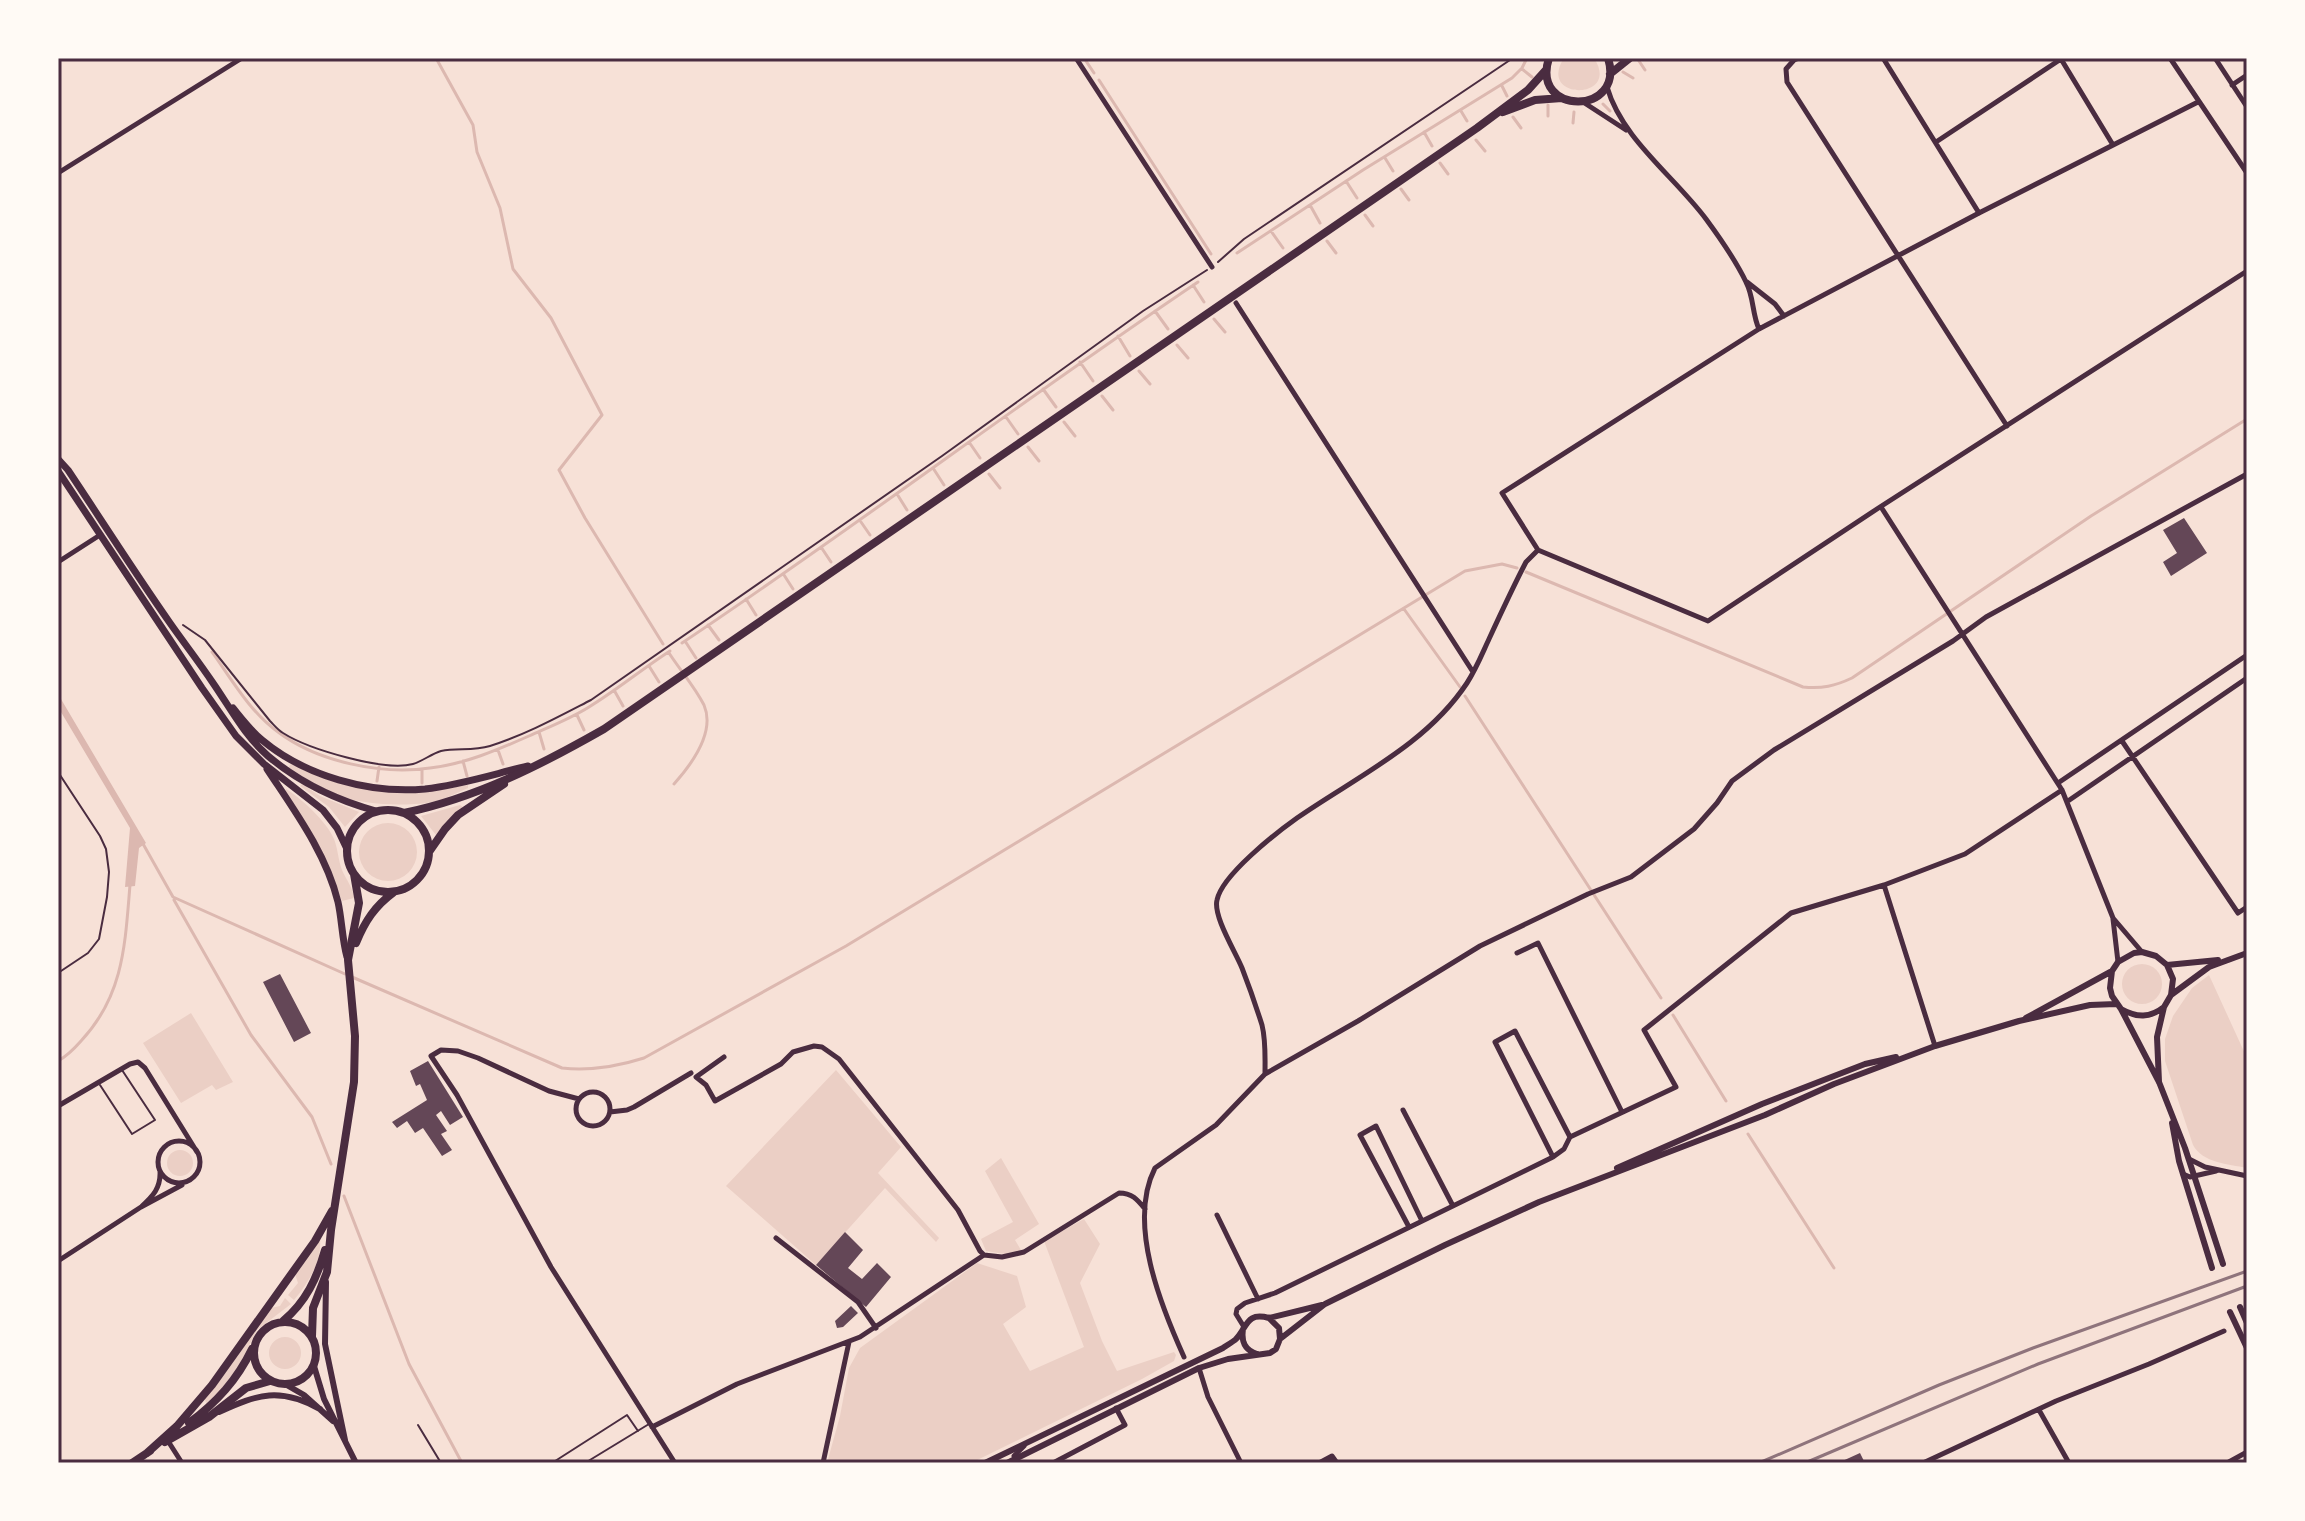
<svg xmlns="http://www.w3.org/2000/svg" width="2305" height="1521" viewBox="0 0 2305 1521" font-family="'Varela Round',sans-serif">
<rect width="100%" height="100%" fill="#f7e1d7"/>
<path fill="#ebcfc5" d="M1564,58H1594C1622,101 1536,101 1564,58Z
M291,764C347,794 406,797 468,785V788C455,794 441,801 426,803C402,806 361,805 338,795C321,788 304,777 288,768Z
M302,784L320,796L359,812L345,827L329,807L300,786Z
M286,789C301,798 327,822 334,839C338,849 338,860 342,870C346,880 353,887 354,898L342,901L327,865L285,791Z
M460,805L463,807L445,823L436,835L421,816Z
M359 852a29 29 0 1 1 58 0a29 29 0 1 1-58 0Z
M2122 984a20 20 0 1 1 40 0a20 20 0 1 1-40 0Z
M2209,975L2247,1058V1168C2228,1164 2203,1163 2193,1145L2165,1061V1039L2173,1016L2192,988Z
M191,1013L233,1082L216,1090L212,1085L181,1103L143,1043Z
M836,1070L901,1147L878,1173L939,1238L936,1242L885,1188L816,1265L726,1186Z
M167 1163a13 13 0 1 1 26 0a13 13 0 1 1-26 0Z
M1001,1158L1039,1224L1015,1240L1021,1250L1011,1255L986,1251L981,1239L1013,1222L985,1171Z
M1084,1219L1100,1244L1080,1283L1102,1341L1117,1371L1174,1352L1176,1355L1174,1361L1142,1379L971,1463H827L840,1416L849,1368L860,1348L977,1263L1017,1276L1026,1307L1003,1324L1030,1371L1084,1347L1044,1241Z
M320,1239C322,1261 309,1282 294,1300L288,1295L298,1283L295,1274Z
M285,1298L291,1304L257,1330L237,1369L218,1393L206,1403L205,1399L271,1308L280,1306Z
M269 1353a16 16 0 1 1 32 0a16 16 0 1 1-32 0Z"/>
<path fill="#dcb8b0" d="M58,694L146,843L139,848L135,886L125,887L130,828L58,707Z"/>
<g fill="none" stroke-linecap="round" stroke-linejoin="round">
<path stroke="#dcb8b0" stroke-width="3" d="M436,58L473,125L477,152L500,208L513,269L551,318L602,415L559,470L585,518L663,644
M1084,58L1094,73
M1671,58V59
M1639,61L1645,70
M1522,69L1532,77
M1623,72L1633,78
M1099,80L1211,254
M1502,86L1507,96
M1603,104L1610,111
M1548,105V116
M1461,111L1467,121
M1513,117L1521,128
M1573,123L1574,112
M1424,132L1432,146
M1476,140L1485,151
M1385,158L1393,171
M1440,163L1448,174
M1346,181L1357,198
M1401,189L1409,200
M1310,205L1320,223
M1365,215L1373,226
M1271,231L1283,248
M1327,241L1336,253
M1237,253L1363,170L1512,78L1522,68L1527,58
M1193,285L1204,302
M1155,311L1168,329
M1214,319L1225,332
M1118,336L1130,356
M1177,345L1188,358
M1080,362L1093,381
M1139,371L1150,384
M1043,389L1056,407
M1102,396L1113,410
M1006,417L1018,434
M1064,422L1075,436
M969,442L980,458
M1028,447L1039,461
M933,468L944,485
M989,474L1000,488
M897,494L907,510
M861,522L870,535
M821,547L831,562
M1526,572L1803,687C1822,689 1835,686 1852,678L2091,516L2247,419
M784,575L793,589
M746,599L756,615
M1404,609L1460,687
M708,625L719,640
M685,641L696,658
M682,643C857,526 1024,399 1198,282
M212,652C232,680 250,712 278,732C318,762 381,775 430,768C465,764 497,750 529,736C549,727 570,719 589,707C617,690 642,669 670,651
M669,653C680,670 695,687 704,705C716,733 691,765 674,784
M649,666L659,682
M614,690L623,706
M1465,696L1661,998
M577,715L584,730
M539,732L544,749
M498,750L503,764
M463,761L467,776
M422,770V783
M377,781L379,767
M142,842L173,897L345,974
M174,900L251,1035L312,1117L331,1164
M352,977L562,1068C591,1071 616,1067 644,1058L846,946L1465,571L1502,564L1517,568
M1673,1015L1726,1101
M58,1061C67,1056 74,1049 81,1041C124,995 125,944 130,885
M1748,1134L1834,1268
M344,1196L409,1364L462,1463"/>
</g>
<path fill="#644757" d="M2184,518L2207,553L2171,576L2163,562L2177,553L2163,530Z
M280,974L311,1033L294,1042L263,982Z
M428,1061L463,1117L450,1125L441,1111L436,1115L447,1131L441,1134L452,1150L442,1156L423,1128L415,1133L407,1121L397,1128L392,1122L427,1100L420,1084L416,1086L410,1071Z
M845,1232L863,1250L848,1268L862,1279L877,1263L891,1277L866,1307L816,1265Z
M851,1306L858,1313L843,1327L837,1328L835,1321Z
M1860,1453L1865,1463H1838Z"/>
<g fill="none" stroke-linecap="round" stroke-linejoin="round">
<path stroke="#4a2c40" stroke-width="2" d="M1218,262L1244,239L1513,58
M183,625L205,640L270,721C274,725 278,730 283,733C308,749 385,772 413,764C423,761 431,754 441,751C458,748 473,751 490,746C525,735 558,717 591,700L942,456L1143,311L1207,270
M58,772L100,836L106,849L109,872L107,897L99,939L88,953L58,973"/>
<path stroke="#4a2c40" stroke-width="2" d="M100,1085L132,1134L155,1120L122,1070
M418,1425L441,1463
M552,1463L627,1415L638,1431
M585,1463L649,1424"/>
<path stroke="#4a2c40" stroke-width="5" d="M1076,58L1212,267
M1799,58L1794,60L1786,69L1787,82L2007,426
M1883,58L1979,213
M2170,58L2247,173
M2215,58L2247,107
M2061,59L2113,145
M2232,85L2247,75
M1607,87C1622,139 1674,176 1706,219C1720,238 1736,261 1746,282C1754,297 1752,314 1759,329
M1583,102L1626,130
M1936,142L2061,59
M58,173L242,58
M1747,282L1775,304L1784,316
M1236,303L1473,672
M1881,507L2062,790L2113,918L2142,952
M1538,550L1502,493L1759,329L1979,213L2198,102
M1538,550L1708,621L1880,507L2247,271
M58,562L100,535
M2122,741L2238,913L2247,907
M2058,783L2247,655
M2068,801L2247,678
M1884,885L1965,854L2062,790
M2113,919L2118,962
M1517,953L1538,943L1622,1112
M724,1057L696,1077L706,1085L715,1101L781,1064L793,1052L814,1046L822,1047L839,1059L958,1210L980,1251L984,1255
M1265,1074L1358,1021L1480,946L1588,894L1631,877L1694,829L1717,803L1732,781L1774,750L1953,641L1986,617L2247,474
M576 1109a17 17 0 1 1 34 0a17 17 0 1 1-34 0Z
M579,1099L549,1091L478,1058L458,1051L441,1050L431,1056L457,1095L551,1267L675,1463
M58,1106L130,1064L138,1062L145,1068L197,1152
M1403,1110L1453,1206
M610,1112L627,1110L634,1107L691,1073
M158 1162a21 21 0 1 1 42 0a21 21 0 1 1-42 0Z
M1553,1157L1495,1042L1515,1031L1570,1137
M2189,1159L2205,1167L2247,1176
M160,1171C161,1188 153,1196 141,1207L182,1185
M2183,1174L2190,1177L2216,1171
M1217,1215L1258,1299
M1409,1227L1360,1135L1376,1126L1422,1221
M776,1238L858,1302L876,1328
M58,1261L141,1207
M1244,1327L1236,1314L1237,1309L1245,1303L1275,1293L1553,1157L1564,1149L1570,1137L1676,1087L1644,1030L1791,913L1884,885L1935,1046
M1184,1357C1161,1306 1127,1223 1155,1168L1216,1125L1265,1074C1265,1058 1266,1041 1262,1025C1256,1006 1249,986 1242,968C1235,951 1213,916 1217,900C1222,875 1276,833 1297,818C1356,777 1426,745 1467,683C1476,669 1482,654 1489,639C1501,613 1513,587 1526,562L1538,550
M1199,1368L1208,1397L1241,1463
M2039,1410L2069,1463
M652,1427L737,1384L860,1337L984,1255L1002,1257L1024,1252L1119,1193C1132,1193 1137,1199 1145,1209
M168,1441L182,1463
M823,1463L849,1342
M1018,1463L1014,1456L1024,1446
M1053,1463L1125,1425L1116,1408
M1319,1463L1332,1456L1337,1463
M1923,1463L2056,1401L2149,1364L2224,1331
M2227,1463L2247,1452"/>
<path stroke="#4a2c40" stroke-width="6" d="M2167,965L2218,960
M2171,995L2209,967L2247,953
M2121,1009C2137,1018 2150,1018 2164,1007
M2026,1018L2112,971
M2159,1082L2157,1037L2164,1007L2171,995L2173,979L2167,965L2156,956L2142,952L2134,953L2118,962L2112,971L2110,988L2112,996L2121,1009L2159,1082L2185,1148L2223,1264
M2172,1123L2179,1161L2212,1268
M1617,1168L1762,1104L1865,1064L1896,1057
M326,1282L325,1344L345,1440
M2240,1307L2247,1323
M2230,1312L2247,1348
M1269,1318L1279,1328L1280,1339
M1243,1329C1241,1342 1245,1350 1257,1354
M314,1366L324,1399L356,1463
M285,1384L304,1395L333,1421
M219,1412C258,1394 280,1387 320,1409
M985,1463L1223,1348C1226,1346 1234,1341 1236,1339C1248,1326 1246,1312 1269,1318L1322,1305
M1007,1463L1199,1368L1228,1359L1270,1353L1276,1349L1280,1339L1325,1304L1445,1245L1539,1202L1765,1115L1834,1084L1935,1046L2019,1021L2090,1005L2116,1004"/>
<path stroke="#4a2c40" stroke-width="7" d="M58,459L68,470C102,521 135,573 170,623C184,643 199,662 213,683C231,709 244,735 268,756C300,783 336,800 376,811
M58,471L202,688L236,736L264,764L323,810L337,828L347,849
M233,708C242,719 251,731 262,740C305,776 369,794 425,789C460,785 494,774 528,766
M267,769C294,810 326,853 338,902C342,920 342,939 347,957"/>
<path stroke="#4a2c40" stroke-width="8" d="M1549,58C1530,116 1626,116 1608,58
M1610,74L1630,58
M1503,112L1535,100L1562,98
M347 851a41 41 0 1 1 82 0a41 41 0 1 1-82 0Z
M404,813C476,798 541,765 604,729L1477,128L1528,90L1546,70
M429,852L445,829L458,815L504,784
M356,943C365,921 375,906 394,892
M283,1321C306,1302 317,1278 325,1250
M254 1353a31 31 0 1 1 62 0a31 31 0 1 1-62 0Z
M312,1336L313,1308L327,1272L331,1230L354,1082L355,1036L348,960L359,903L354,874
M189,1423C217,1402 237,1380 252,1349
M165,1442L209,1417L246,1388L270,1381
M147,1453L177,1426L212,1385L315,1241L332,1211
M132,1463L150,1451"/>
<path stroke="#8f747c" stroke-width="3" d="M1759,1463L1939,1385L2033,1348L2247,1271
M1805,1463L2038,1364L2247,1286"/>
</g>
<rect width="2305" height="1521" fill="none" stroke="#fffaf5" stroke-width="120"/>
<rect x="60" y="60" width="2185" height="1401" fill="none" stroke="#4a2c40" stroke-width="3"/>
</svg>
